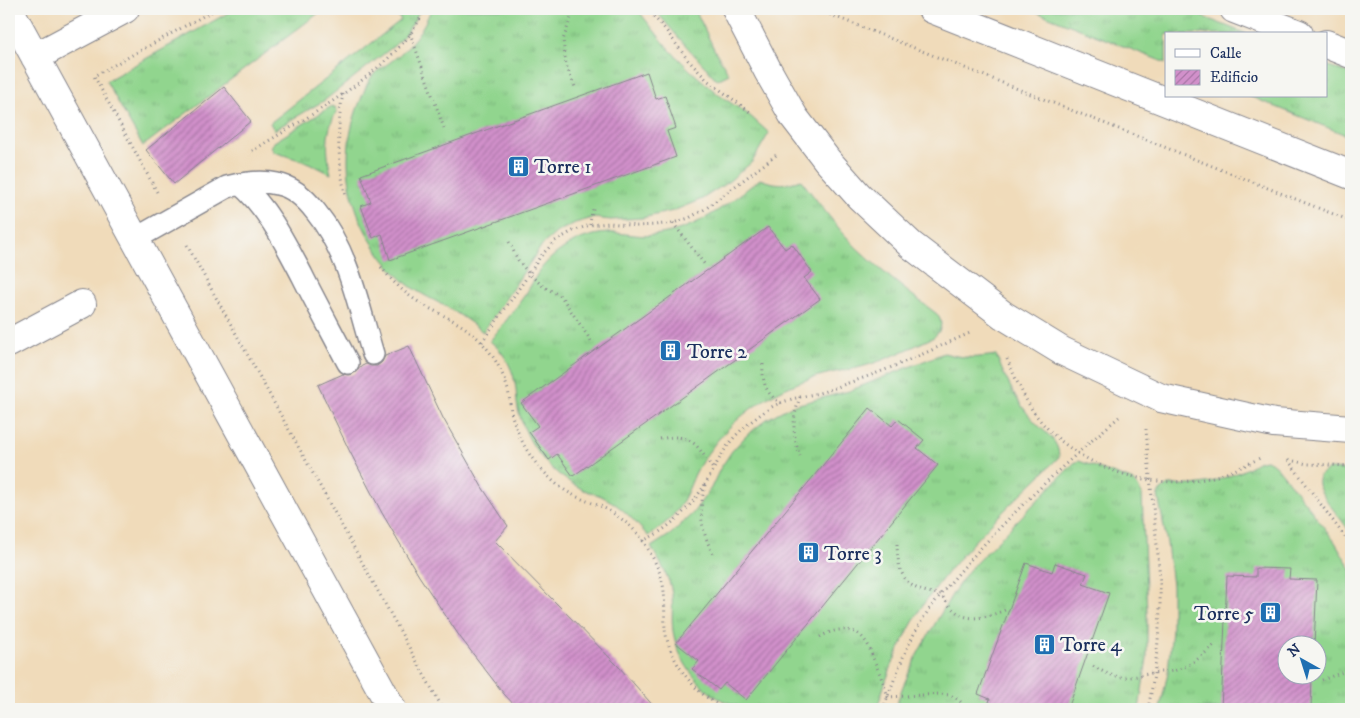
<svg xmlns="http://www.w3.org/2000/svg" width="1360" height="718" viewBox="0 0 1360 718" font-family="'IM FELL DW Pica',serif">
<defs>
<pattern id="grass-tufts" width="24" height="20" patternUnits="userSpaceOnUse" patternTransform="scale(1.25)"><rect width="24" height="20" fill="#91d58e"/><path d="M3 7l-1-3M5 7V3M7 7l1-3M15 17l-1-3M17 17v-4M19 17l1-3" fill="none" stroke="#7cb77d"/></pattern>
<pattern id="building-hatch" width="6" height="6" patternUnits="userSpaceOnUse" patternTransform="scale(1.25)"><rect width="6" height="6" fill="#d190ca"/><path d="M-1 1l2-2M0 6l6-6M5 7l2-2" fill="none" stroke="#a976a7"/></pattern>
</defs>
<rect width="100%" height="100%" fill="#f6f6f2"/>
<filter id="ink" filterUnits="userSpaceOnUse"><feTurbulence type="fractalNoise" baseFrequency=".02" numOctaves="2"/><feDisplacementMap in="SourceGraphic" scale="10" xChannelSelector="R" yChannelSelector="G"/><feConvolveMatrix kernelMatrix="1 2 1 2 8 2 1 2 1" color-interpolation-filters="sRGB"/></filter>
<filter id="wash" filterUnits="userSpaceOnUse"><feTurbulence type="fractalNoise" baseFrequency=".0096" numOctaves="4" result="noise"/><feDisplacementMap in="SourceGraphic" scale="20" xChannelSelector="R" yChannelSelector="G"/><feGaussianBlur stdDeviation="1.12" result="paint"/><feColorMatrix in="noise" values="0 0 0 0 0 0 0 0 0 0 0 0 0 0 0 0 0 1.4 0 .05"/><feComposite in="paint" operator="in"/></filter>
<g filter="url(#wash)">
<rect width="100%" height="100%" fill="#f0dbba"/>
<path fill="url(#grass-tufts)" stroke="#568276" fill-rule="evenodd" d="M235,9H324L143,146L106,81Z
M393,9H420C414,23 406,34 395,45L325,100L274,130L270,123L401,20Z
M431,9H637L668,48L691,71L719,95L749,115L769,133L752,162L728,182L702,199L673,211L642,218L611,220L593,218L575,223L557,232L542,245L483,332C473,324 463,317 452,310C437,301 419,294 406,283C355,237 333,169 359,104C363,95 366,84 372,76C378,69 386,66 393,60C410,47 424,29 431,9Z
M654,9H695L714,49L729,74L717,80L678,37Z
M1029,9H1183L1247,34H1166V63Z
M1326,65L1351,74V137L1249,96H1326Z
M332,106L335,107L337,111C325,131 326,152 331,174L309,163L274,152L271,147L274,142Z
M760,179C775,185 786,185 801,180C819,203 836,227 857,248C882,272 909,293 937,314C943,322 942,330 934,337C910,348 887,360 861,367C851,370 841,370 831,373C795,381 762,397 734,423C719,437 704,456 695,474C689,488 684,502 674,514C667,523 657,530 648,536C635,522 623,507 605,498C599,494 591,493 584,490C566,481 551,470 539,454C529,441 522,425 518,409C516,401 517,391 515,383C512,366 503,351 490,341C503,325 515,309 527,292C531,286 534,279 538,273C546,261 557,252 569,245C581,237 601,232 616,233C629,234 641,237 654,235C698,230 726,205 760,179Z
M944,353C965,359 975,358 996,355C1000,363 1002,372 1007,380C1014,395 1024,411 1036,423C1046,434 1059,440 1059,457C1016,500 969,541 934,590C928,598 921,606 917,615C900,644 886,676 877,709H749C737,706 724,702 713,695C693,680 677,656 673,631C671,617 674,602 671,588C667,573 659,560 651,547L671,534L693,513L711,488L720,469L732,451L746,436L767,419L791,406L849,391Z
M1266,460L1271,462L1277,467L1304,501L1335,542L1351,569V709H1160L1168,672L1172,629V586L1167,543L1158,495L1160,491L1168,485H1193L1212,482L1240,472L1260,461ZM1288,646H1318V676H1288Z
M1079,461L1134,481L1142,494L1147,613V658L1139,709H895L903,686L919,651L953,593L969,570L1074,463Z
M1329,469L1351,470V533C1345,524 1318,492 1318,484C1317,476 1322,472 1329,469Z"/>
<g id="blocks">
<path fill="url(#building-hatch)" d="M647,72L656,99L665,96L676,128L667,131L676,157L390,260L382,234L373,238L361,206L371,202L361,175Z
M224,87L251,121L174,184L146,150Z
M768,227L785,249L792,244L812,272L804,278L820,299L573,476L557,454L549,460L529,432L538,426L521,403Z
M409,346L443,418L482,487L508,526L495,541L620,668L656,709H518L504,694L460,637L419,576L382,513L349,450L318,385L343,374L348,375L353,374L358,370L360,367L366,364L371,366H377L382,362L385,356Z
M870,408L892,426L898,419L924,440L917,448L938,465L746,700L725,683L719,690L692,669L699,661L676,643Z
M1026,563L1052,572L1055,563L1087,574L1083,584L1109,593L1068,709H987L990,699L978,694Z
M1256,568L1290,569L1289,579L1317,580L1314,646H1288V676H1312L1311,709H1221L1227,576L1256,577Z"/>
</g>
</g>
<g filter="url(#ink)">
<use href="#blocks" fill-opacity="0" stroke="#86858c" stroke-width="1"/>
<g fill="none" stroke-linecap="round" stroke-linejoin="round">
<defs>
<path id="lane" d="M240,184C268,208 285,243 302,275C317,305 333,334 348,363
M135,239L227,187C243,183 260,180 277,184C294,187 306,199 316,212C349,253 358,305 373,354"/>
<path id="street" d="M9,9L392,709
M736,9L768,71L794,117L827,160L859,196L911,245L1003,315L1062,351L1161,398L1274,423L1351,429
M932,9L1351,175
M1234,9L1299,34
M1326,44L1351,54
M35,57L125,9
M9,343L82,304"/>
</defs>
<use href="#lane" stroke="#86858c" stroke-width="24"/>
<use href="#street" stroke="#86858c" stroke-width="30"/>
<path stroke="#86858c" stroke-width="3" stroke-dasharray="1 4" stroke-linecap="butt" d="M574,9L563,40L566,65L575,87
M647,9L665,29L688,60L707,80L750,112
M816,9L1351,221
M410,33L444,128
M343,94C336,129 338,163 346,198
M252,151C302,120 405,65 424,9
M157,192L94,76L216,9
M673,223L705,265
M590,225L591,216L594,206
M509,242L518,260L529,274L544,287L561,296L593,344
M187,245L443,709
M381,267C391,280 403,292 417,301C439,315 466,323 483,344C495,357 503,373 508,390C510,399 510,408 512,416C519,438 529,458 546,474C555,484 567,493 580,498C588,502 597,504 604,508C618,515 633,527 642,539C650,552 658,566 662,580C666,596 664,612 665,629C669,661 697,698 728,709
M482,342L529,274L540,257L555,241L573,231L590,225L609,223L637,226L655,225L673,223L689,218L705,209L779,153
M1007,359C1015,377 1022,394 1033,411C1071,465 1149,494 1213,477C1230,473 1246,465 1262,457
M763,364C762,381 765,394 781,403
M800,397C792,420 792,433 800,456
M1146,429C1148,454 1150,480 1153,505C1155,531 1159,558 1160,584C1161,626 1156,669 1148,709
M660,439C692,432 697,445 713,469
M1288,460L1351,545
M1294,461L1307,464L1351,466
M705,485C698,515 701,529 714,557
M642,541C669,530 690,508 706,483C714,469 721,454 731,441C741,429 753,420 765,411C781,400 800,397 819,393C830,390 840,386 851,382C892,369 931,350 970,333
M897,544C898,577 906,591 941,594C959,623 975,622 1005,610
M820,637C835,628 855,625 866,642C870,647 871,654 874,660C879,672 884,684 888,697L940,694L950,695L959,700L967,709
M1093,666C1116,680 1126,679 1152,673C1157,672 1162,672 1168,672C1187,669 1200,658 1214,645
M1322,680L1351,669
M883,709C893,683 902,657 915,632C928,608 946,588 963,568C1011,513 1064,464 1119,417"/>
<use href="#lane" stroke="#fff" stroke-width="21"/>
<use href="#street" stroke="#fff" stroke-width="28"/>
</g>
</g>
<defs>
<symbol id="building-square" viewBox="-11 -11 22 22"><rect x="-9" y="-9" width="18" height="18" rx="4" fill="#1f6fb2" stroke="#f6f6f2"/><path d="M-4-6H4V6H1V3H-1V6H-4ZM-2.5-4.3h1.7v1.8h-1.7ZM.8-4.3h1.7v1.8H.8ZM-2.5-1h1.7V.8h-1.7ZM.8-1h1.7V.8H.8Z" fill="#fff"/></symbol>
</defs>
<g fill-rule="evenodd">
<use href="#building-square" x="506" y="154" width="25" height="25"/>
<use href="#building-square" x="658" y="338" width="25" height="25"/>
<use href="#building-square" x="796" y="540" width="25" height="25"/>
<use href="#building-square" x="1258" y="600" width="25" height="25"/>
<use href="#building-square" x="1032" y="632" width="25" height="25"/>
</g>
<g text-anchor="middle" stroke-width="5" stroke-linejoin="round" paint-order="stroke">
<g font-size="20" fill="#1b2f5e" stroke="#f6f6f2" text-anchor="start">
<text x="534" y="173">Torre 1</text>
<text x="687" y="358">Torre 2</text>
<text x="824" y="560">Torre 3</text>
<text x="1254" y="620" text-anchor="end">Torre 5</text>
<text x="1060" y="651">Torre 4</text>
</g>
</g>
<rect width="1360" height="718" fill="none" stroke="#f6f6f2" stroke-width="30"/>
<rect x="1165" y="32" width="162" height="65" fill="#f6f6f2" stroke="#9ea6b7"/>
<rect x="1175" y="49" width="25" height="8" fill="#ffffff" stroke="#9ea6b7"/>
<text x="1210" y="58" font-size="15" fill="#1b2f5e">Calle</text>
<rect x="1175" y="70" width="25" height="15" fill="url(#building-hatch)" stroke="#9ea6b7"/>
<text x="1210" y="82" font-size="15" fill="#1b2f5e">Edificio</text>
<g transform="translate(1302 660) rotate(321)"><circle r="24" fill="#f6f6f2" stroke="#9ea6b7"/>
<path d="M0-4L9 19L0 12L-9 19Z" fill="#1f6fb2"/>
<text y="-8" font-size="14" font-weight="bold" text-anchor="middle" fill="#1b2f5e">N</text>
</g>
</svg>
